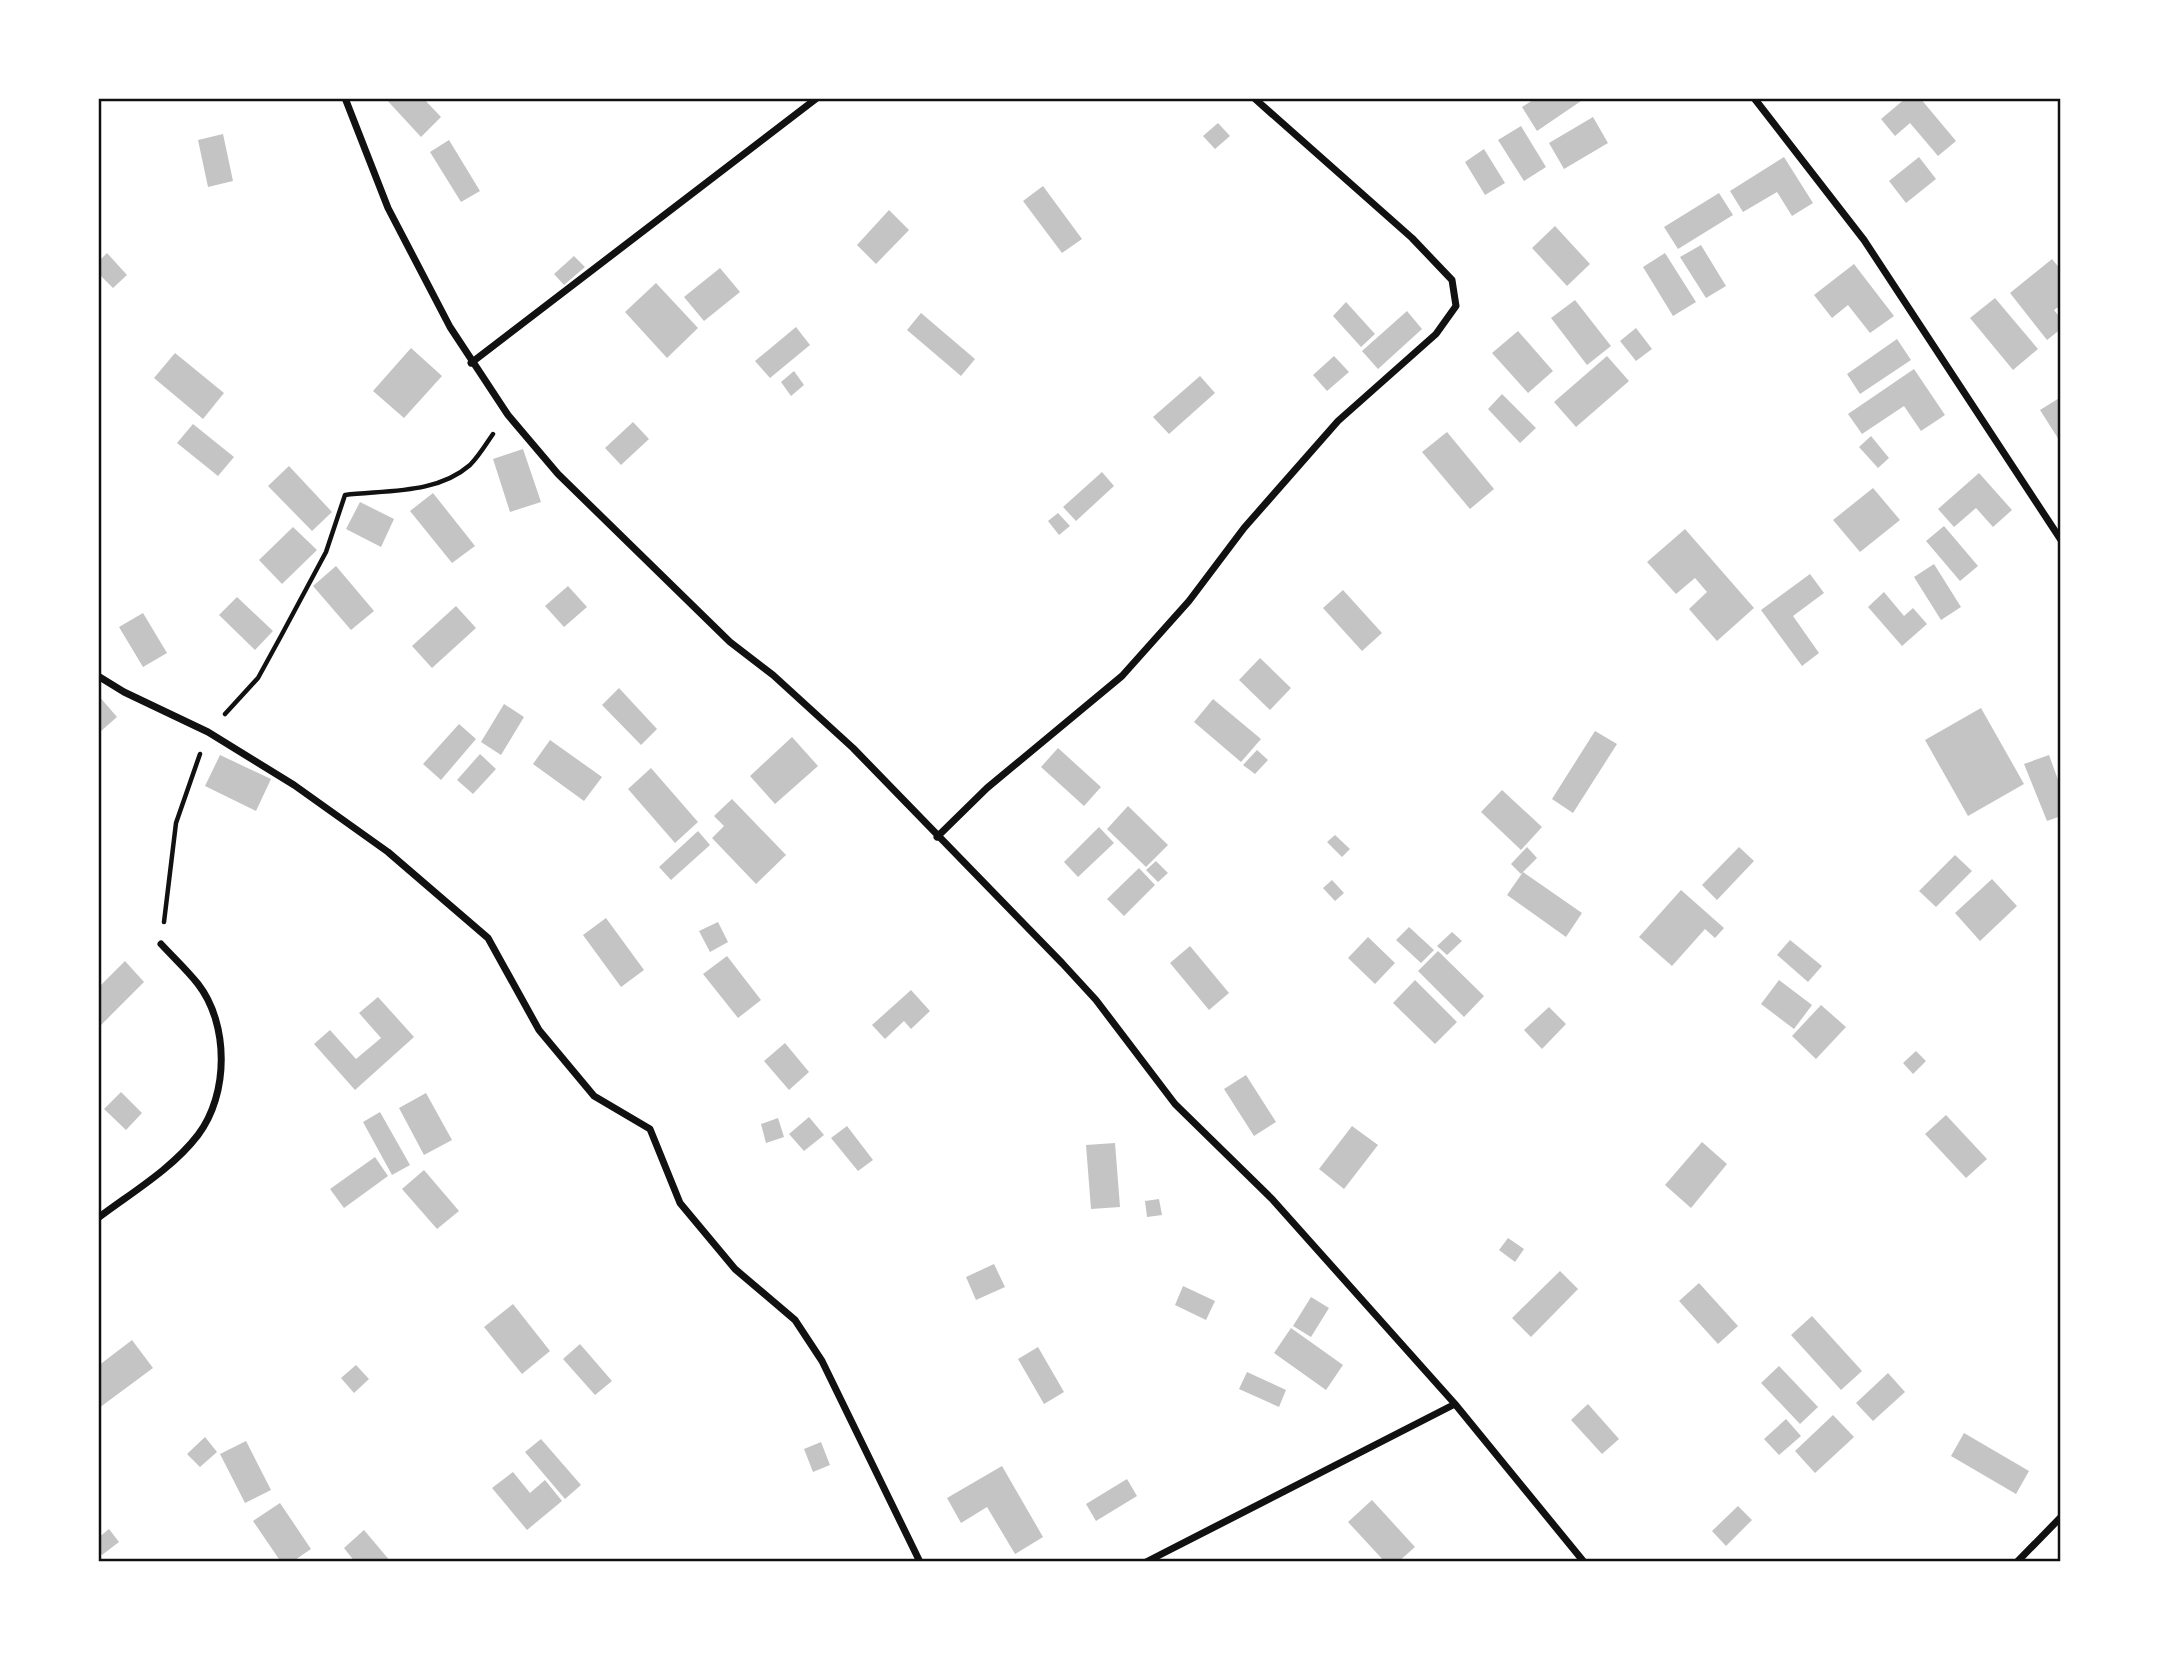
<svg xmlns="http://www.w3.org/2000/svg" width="2159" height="1660" viewBox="0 0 2159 1660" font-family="'Archivo Narrow',sans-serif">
<rect width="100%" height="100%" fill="#fff"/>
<path fill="#c4c4c4" d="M385,98H423L441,117L421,137Z
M1536,98H1579L1581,101L1537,131L1522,107Z
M1906,98H1920L1956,141L1938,156L1910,123L1895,136L1881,119Z
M1593,117L1608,143L1564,169L1549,143Z
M1218,123L1230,136L1215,149L1203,136Z
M1521,126L1546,167L1524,181L1498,140Z
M223,134L233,181L208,187L198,140Z
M449,140L480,191L461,202L430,152Z
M1484,149L1505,183L1485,195L1465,162Z
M1784,157L1813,203L1792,216L1777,192L1743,212L1730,191Z
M1919,157L1936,179L1906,203L1889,181Z
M1043,186L1082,239L1062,253L1023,201Z
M1719,193L1733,215L1678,249L1664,227Z
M889,210L909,230L876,264L857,245Z
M1555,226L1590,264L1567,286L1532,248Z
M1701,245L1726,286L1706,298L1680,257Z
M107,253L127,275L113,288L98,273V262Z
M1665,253L1696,302L1673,316L1643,267Z
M574,256L585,267L564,285L554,274Z
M2052,259L2061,270V305L2054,310L2061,319V329L2047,340L2010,293Z
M1854,264L1894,316L1870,333L1848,305L1832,318L1814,295Z
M720,268L740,292L704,321L684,297Z
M656,283L698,328L667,358L625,312Z
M1995,298L2038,349L2013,370L1970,318Z
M1575,300L1611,346L1587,365L1551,318Z
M1346,302L1375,334L1361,347L1333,316Z
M1407,311L1422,329L1378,369L1362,351Z
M921,313L975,359L961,376L907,330Z
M796,327L810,345L770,378L755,361Z
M1636,328L1652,349L1636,361L1620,341Z
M1518,331L1553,371L1528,393L1492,353Z
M1897,339L1911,360L1860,394L1847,374Z
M411,348L442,376L404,418L373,391Z
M175,353L224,393L203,419L154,378Z
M1334,356L1349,372L1327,391L1313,375Z
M1607,356L1629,381L1576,427L1554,402Z
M1914,369L1945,415L1921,431L1904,406L1862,434L1848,414Z
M794,371L804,385L791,396L781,382Z
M1200,376L1215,393L1169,434L1153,417Z
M1502,394L1536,428L1520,443L1488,409Z
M2061,397V443L2040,410Z
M633,422L649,439L621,465L605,448Z
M193,424L234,457L218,476L177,443Z
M1447,432L1494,489L1470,509L1422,452Z
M1871,436L1889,458L1878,468L1859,447Z
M523,449L541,502L510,512L493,459Z
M289,466L332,512L312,531L268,486Z
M1102,472L1114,486L1076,521L1063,507Z
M1979,473L2012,510L1993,527L1976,508L1954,527L1938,509Z
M1873,488L1900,520L1860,552L1833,520Z
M433,493L475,546L452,563L410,511Z
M360,502L394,519L381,547L346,529Z
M1058,513L1070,526L1059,535L1048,521Z
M1944,526L1978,566L1960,581L1926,541Z
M293,527L317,550L282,584L259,560Z
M1685,529L1754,608L1717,641L1689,609L1707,592L1695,578L1676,594L1647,562Z
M1934,564L1961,607L1941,620L1914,577Z
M336,566L374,611L351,630L313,586Z
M1810,574L1824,593L1793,616L1819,653L1802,666L1761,610Z
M568,586L587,607L564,627L545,606Z
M1343,590L1382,633L1362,651L1323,608Z
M1884,592L1904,616L1913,608L1927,624L1902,646L1868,607Z
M237,597L273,631L255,650L219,615Z
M456,606L476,628L432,668L412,646Z
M143,613L167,653L143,667L119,627Z
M1260,658L1291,688L1270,710L1239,680Z
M619,688L657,729L641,745L602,705Z
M98,695L117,717L101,731L98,728Z
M1213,699L1261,739L1241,762L1194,722Z
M504,704L524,717L501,755L481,742Z
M1981,708L2024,784L1968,816L1925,740Z
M459,724L476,739L441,780L423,764Z
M1595,731L1617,744L1573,813L1552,799Z
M792,737L818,766L775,804L750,776Z
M550,740L602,777L584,801L533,764Z
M1058,748L1101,787L1084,806L1041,767Z
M1257,750L1268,760L1255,774L1243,765Z
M480,754L496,769L473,794L457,780Z
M220,755L271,779L256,811L205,786Z
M2049,755L2061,788V816L2047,821L2024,764Z
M651,768L698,822L675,843L628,789Z
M1502,790L1542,827L1521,850L1481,812Z
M732,799L786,855L756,884L712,838L724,826L714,816Z
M1128,806L1168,845L1146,867L1107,829Z
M1099,827L1114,843L1078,877L1064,862Z
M698,831L710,845L671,880L659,867Z
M1335,835L1350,849L1342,857L1327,842Z
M1527,847L1537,858L1521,874L1511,864Z
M1739,847L1754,861L1717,900L1702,885Z
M1955,855L1972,871L1936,907L1919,891Z
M1156,861L1168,873L1158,882L1146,870Z
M1139,868L1155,885L1124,916L1107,899Z
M1523,872L1582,913L1566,937L1507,895Z
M1992,879L2017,906L1980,941L1955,913Z
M1332,880L1344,893L1335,901L1323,888Z
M1681,890L1724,928L1715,938L1705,929L1672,966L1639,937Z
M606,918L644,970L621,987L583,935Z
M718,922L728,942L710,952L699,931Z
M1409,927L1434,950L1421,963L1396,940Z
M1452,932L1462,941L1447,955L1437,946Z
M1368,937L1395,963L1375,984L1348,958Z
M1790,940L1822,966L1808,982L1777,955Z
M1190,946L1229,993L1209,1010L1170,963Z
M1438,951L1484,996L1464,1017L1418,971Z
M727,956L761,1000L738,1018L703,974Z
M125,961L144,982L98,1028V988Z
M1415,980L1457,1022L1435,1044L1393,1003Z
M1779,980L1812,1005L1794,1029L1761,1004Z
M911,990L930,1011L911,1029L904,1021L885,1039L872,1025Z
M378,997L414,1037L355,1090L314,1044L330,1030L356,1059L381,1038L359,1013Z
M1821,1005L1846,1027L1816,1059L1792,1036Z
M1549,1007L1566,1024L1542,1049L1524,1030Z
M785,1043L809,1072L789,1090L764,1061Z
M1916,1051L1926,1061L1913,1074L1903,1063Z
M1246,1075L1276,1122L1254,1136L1224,1089Z
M121,1092L142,1113L126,1130L104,1109Z
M426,1093L452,1140L424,1155L399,1108Z
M380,1112L410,1165L392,1175L363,1122Z
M1946,1115L1987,1159L1966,1178L1925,1134Z
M809,1117L824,1135L804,1151L789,1134Z
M778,1118L784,1137L766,1143L761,1124Z
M847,1126L873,1160L858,1171L831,1138Z
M1352,1126L1378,1145L1344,1189L1319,1169Z
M1702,1142L1727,1164L1691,1208L1665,1185Z
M1115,1143L1120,1207L1091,1209L1086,1145Z
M375,1157L388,1176L344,1208L330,1189Z
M424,1170L459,1211L437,1229L402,1189Z
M1159,1199L1162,1215L1147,1217L1145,1201Z
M1508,1238L1524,1249L1515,1262L1499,1250Z
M994,1264L1005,1287L976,1300L966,1277Z
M1560,1271L1578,1289L1531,1337L1512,1318Z
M1699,1283L1738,1326L1718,1344L1679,1301Z
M1183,1286L1215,1301L1206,1320L1175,1305Z
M1311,1297L1329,1308L1311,1337L1293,1326Z
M513,1304L550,1351L522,1374L484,1327Z
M1812,1316L1862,1371L1841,1390L1791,1335Z
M1291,1328L1343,1365L1326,1390L1274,1353Z
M132,1340L153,1368L99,1408L98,1366Z
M580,1344L612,1381L595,1395L563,1359Z
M1038,1347L1064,1392L1044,1404L1018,1359Z
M356,1365L369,1379L354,1393L341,1378Z
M1779,1366L1818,1407L1800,1424L1761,1383Z
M1247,1372L1286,1390L1279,1407L1239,1389Z
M1888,1373L1905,1392L1873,1421L1856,1403Z
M1588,1404L1619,1439L1602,1454L1571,1420Z
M1833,1415L1854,1437L1815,1473L1795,1451Z
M1786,1419L1801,1436L1779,1455L1764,1439Z
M1964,1433L2029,1471L2016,1494L1951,1456Z
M205,1437L217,1452L200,1467L187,1454Z
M541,1439L581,1485L565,1499L525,1452Z
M246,1441L271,1490L245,1503L220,1454Z
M821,1442L830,1465L813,1472L804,1449Z
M1002,1466L1043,1537L1015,1554L987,1507L961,1523L947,1498Z
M513,1472L530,1493L545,1480L562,1501L527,1530L492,1488Z
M1127,1479L1137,1496L1096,1521L1086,1504Z
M1372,1500L1415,1547L1398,1562H1385L1348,1522Z
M280,1503L311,1549L292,1562H281L253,1521Z
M1738,1506L1752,1520L1726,1546L1712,1531Z
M109,1529L119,1542L102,1555L98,1550V1538Z
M364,1530L391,1562H355L344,1548Z"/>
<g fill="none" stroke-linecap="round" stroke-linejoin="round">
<path stroke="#111" stroke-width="4.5" d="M225,714L258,678L281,636L326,552L345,495C387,490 437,494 470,465C479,456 486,444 493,434
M164,922L176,823L200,754"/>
<path stroke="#111" stroke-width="7" d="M345,98L388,208L450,327L508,415L558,474L730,642L773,675L853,748L1062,963L1096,1000L1175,1104L1272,1199L1455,1404L1584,1562
M1754,98L1864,240L2061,540
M471,363L817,98
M98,676L124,692L208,732L294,785L388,852L488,938L539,1030L594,1096L650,1129L680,1203L735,1269L795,1320L822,1361L920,1562
M937,837L987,788L1122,676L1189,601L1244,528L1338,421L1436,334L1456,306L1452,280L1412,238L1254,98
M98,1218C131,1193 172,1169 198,1135C229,1094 229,1024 198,984C187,970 173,957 161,944
M1146,1562L1455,1404
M2017,1562L2061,1517"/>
</g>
<rect width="2159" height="1660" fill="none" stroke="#ffffff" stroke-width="200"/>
<rect x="100" y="100" width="1959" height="1460" fill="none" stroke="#111" stroke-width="2.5"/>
</svg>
